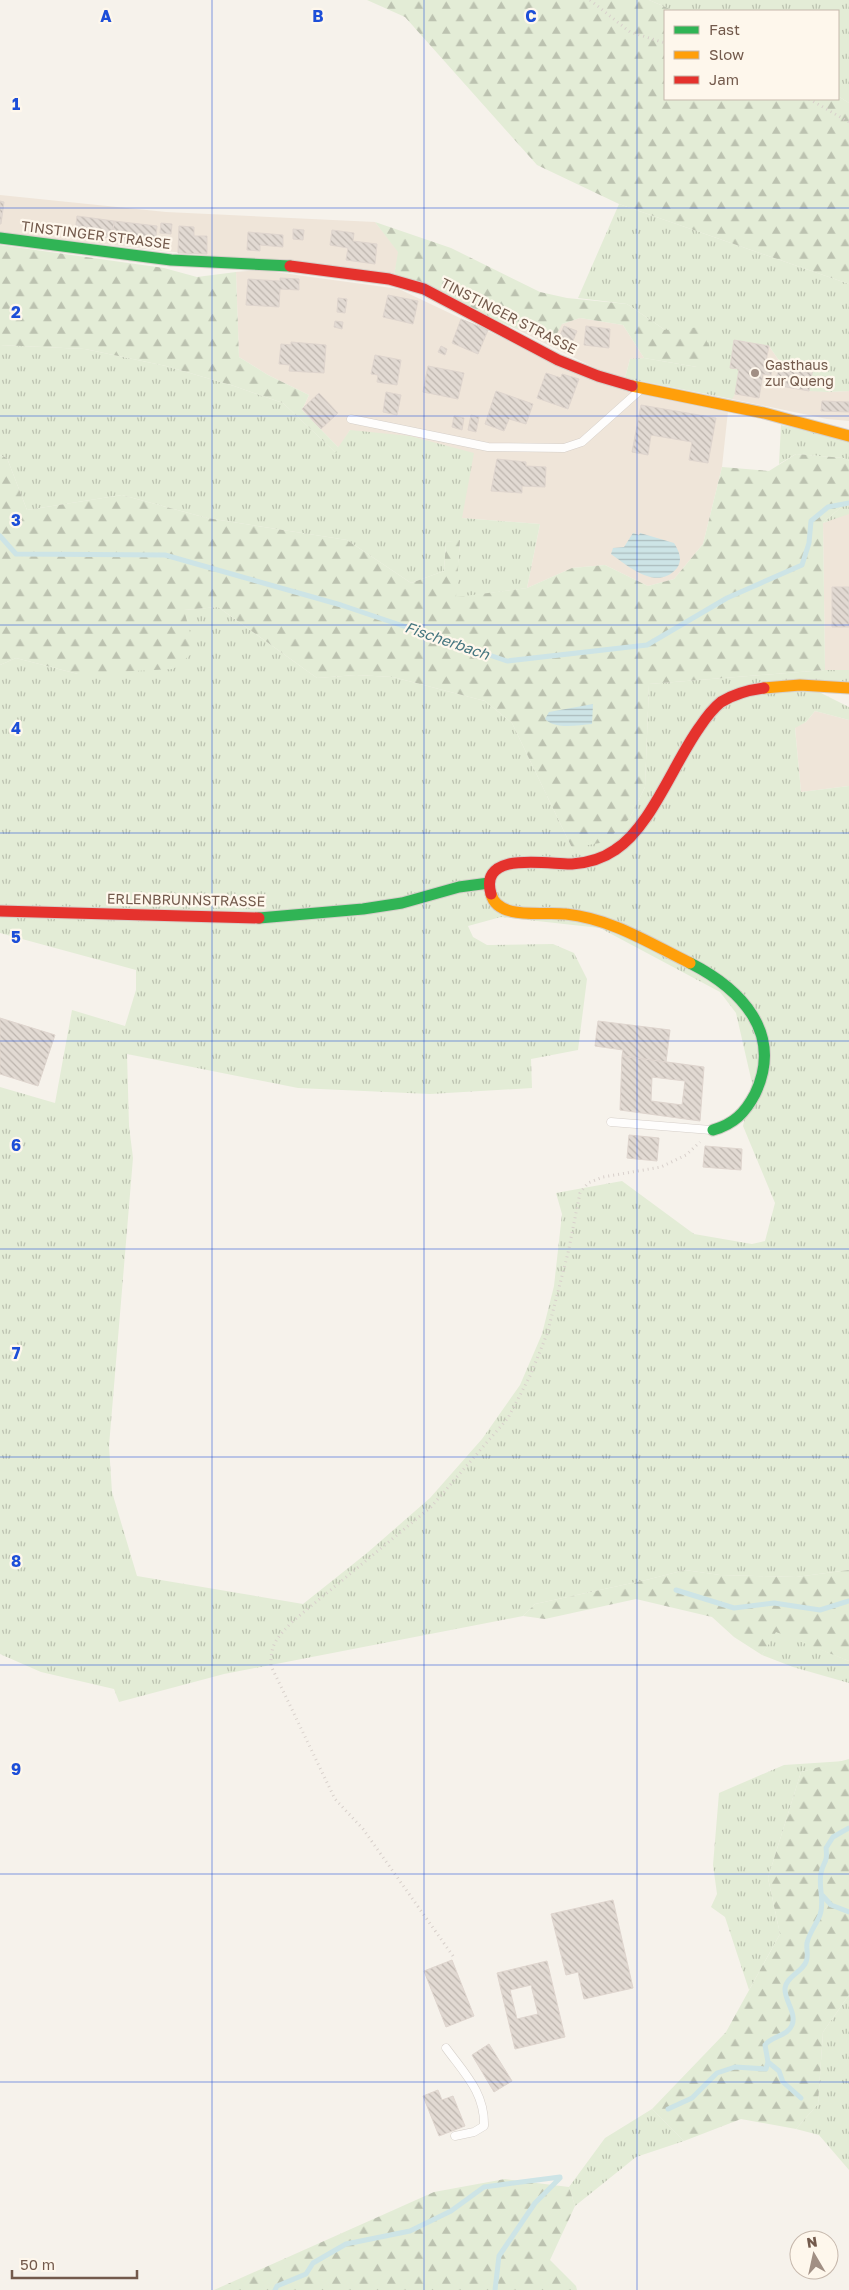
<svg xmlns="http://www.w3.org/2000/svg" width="849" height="2290" viewBox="0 0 849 2290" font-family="'Golos Text',sans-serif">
<defs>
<pattern id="grass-tufts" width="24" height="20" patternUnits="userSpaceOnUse" patternTransform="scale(1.25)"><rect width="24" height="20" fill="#e3ecd6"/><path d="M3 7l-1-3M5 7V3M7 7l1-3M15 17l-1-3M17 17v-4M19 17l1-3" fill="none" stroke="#bcc2b0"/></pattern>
<pattern id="forest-firs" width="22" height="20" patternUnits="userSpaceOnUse" patternTransform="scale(1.25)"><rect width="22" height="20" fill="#e3ecd6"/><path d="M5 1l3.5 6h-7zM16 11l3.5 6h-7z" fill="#bcc2b0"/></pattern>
<pattern id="water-rules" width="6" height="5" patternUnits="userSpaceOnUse" patternTransform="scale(1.25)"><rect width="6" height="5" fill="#cde4e6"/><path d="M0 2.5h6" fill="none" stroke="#abbcbd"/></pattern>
<pattern id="building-back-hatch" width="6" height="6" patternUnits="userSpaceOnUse" patternTransform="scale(1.25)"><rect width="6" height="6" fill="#e2dad3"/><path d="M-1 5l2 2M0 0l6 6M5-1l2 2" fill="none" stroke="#bcb4ad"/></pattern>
</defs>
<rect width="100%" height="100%" fill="#f6f2eb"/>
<path fill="#efe5d9" d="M0,195L166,212L375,222L399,252L394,276L0,233Z
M260,270L399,289L523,348L728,411L722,467L703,544L674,579L648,586L605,565L572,568L527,588L540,524L462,518L350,430L339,448L302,410L309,395L268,375L239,357L236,272Z
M580,318L623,325L644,358L630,359L625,378L601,371L512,327L562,324Z
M734,340L769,346L780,362L813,368L809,390L827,392L849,391V421L827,419L732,399L730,368Z
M847,513L849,514V670H825L823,523Z
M815,711L849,720V786L801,792L795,727L806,722Z"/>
<path fill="url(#grass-tufts)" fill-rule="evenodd" d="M649,0H849V103L838,96V11H675Z
M619,204L849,284V391L827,392L809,391L813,368L780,362L769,346L735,340L730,368L739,369L735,394L732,399L625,378L630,359L644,358L697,367L665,330L627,304L578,298Z
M0,345L85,349L166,366L234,386L283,403L335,452L350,430L410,436L474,453L462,518L540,524L527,588L455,598L460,541L446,542L444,571L411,583L347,540L207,518L122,495L27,510L7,458L0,455Z
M781,425L849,440V461L843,458L796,454L779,464Z
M849,500V514L823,523Z
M218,607L317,678L356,675L393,677L485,701L512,723L572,848L630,818L645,787L649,684L825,670H849V683L819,692L849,707V720L815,711L806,722L795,728L801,792L849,786V1570L796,1577L720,1575L685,1570L646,1580L535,1604L523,1616L224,1674L119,1702L114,1689L41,1672L0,1654V1087L55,1103L72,1010L125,1026L136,990V970L0,933V665L16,658L78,674L184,610ZM501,917L600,928L720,992L736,1013L752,1083L743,1126L775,1203L765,1241L752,1244L694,1234L622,1181L556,1193L562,1214L554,1286L542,1334L520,1385L482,1439L430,1498L367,1553L303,1604L137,1576L112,1492L109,1446L133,1158L129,1126L127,1054L298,1088L430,1094L532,1088L531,1059L578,1050L587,979L574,953L553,944L487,945L473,937L468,926Z
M776,1631L849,1661V1683L793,1667L762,1655Z
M845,1761L801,1772L768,1878L780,1934L749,1990L725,1917L711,1907L717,1894L713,1865L719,1793L784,1765Z
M849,1995V2170L819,2135L796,2129L818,2104L823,2032Z
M652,2109L684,2141L636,2157L575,2206L569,2187L605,2138Z"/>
<path fill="url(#forest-firs)" d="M367,0H649L675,11H665V99H838V96L849,103V284L619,204L537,165L405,17Z
M375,222L451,248L540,292L567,298L627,304L665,330L702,327L709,348L697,367L644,358L623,325L580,318L562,324L555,337L512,327L394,276L398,252Z
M0,245L164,268L197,277L236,272L239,357L268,375L309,395L302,410L339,448L336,453L283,403L234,386L166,366L85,349L0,345Z
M796,454L844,458L849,461V500L823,523L825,670L649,684L645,787L630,818L605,842L572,848L512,723L485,701L393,677L356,675L317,678L218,607L184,610L195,651L173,669L78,674L16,658L0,665V455L7,458L27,510L122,495L207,518L347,540L411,583L444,571L446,542L460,540L456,597L527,588L572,568L605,565L648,586L674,579L703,544L722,467L769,471Z
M685,1570L720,1575L796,1577L849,1570V1661L776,1632L762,1655L734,1637L712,1617L636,1599L545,1619L523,1616L535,1604L646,1580Z
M849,1759V1995L823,2032L818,2104L796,2129L741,2119L684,2141L652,2109L726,2032L780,1934L768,1878L801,1772Z
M505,2179L569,2187L575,2206L550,2260L576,2286L577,2290H214L434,2192Z"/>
<path fill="url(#water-rules)" d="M633,533L639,535L640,533L674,543C679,551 683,560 677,568C657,592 628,566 611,554L613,548L624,547Z
M593,704L592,724C578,725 556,730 545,719L549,712Z"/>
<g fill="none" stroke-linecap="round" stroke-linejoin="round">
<path stroke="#cde4e6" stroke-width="5" d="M0,536L16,554L165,555L341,605L507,661L647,645L727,598L802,565L809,543L811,521L828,507L849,503
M676,1590L734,1608L774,1603L820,1610L849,1601
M823,1896L831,1905L849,1912
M768,2062L779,2071L783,2082L801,2098
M668,2109L692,2098L717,2073L735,2067L766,2069L768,2062L765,2045C772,2036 788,2036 792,2025C797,2013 784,2000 785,1988C786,1977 802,1972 806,1962C809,1956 806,1950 807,1943C809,1933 816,1925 820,1915C825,1901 818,1887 821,1873C823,1861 828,1864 826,1848L833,1837L849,1828
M275,2290L277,2286L306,2274L313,2263L346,2244L410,2231L451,2211L484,2187L560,2177
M495,2290L499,2256L535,2203L560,2178"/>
</g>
<path fill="url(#building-back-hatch)" stroke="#dfd5ce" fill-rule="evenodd" d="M0,201L4,202L1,224H0Z
M77,216L114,221L112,238L75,234Z
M114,221L157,226L155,246L112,240Z
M161,223L172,224L171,234L160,233Z
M179,226L194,227V236H207V254L178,253Z
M293,229L304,230L303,240L293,239Z
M332,230L354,233L353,241L377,244L375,264L346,260L348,248L330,245Z
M248,232L283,235V247L260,245V251L247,250Z
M280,278L299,279V290L280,289L279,307L246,305L248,279L280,281Z
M388,295L418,301L413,324L383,317Z
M338,298L347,299L345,313L337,312Z
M461,319L488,330L478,354L452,343Z
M335,321L343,322L342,329L334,327Z
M564,326L577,331L572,343L559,338Z
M586,326L610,329L609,348L584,345Z
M734,340L769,346L765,366L772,367L771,376L763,374L759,398L735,394L739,369L730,368Z
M291,342L326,345L324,373L289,371L290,365L279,364L281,344L291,345Z
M441,346L447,349L445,355L438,352Z
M375,355L401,360L397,385L377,382L378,375L371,374Z
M780,362L813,368L809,391L775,385Z
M428,366L464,373L458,399L423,392Z
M546,373L561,378L562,374L579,379L568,409L537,398Z
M496,391L533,404L526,424L509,419L504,431L485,424Z
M386,392L401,395L397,415L383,412Z
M319,393L338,413L321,429L302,409Z
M822,401L849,402V412L821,411Z
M641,405L716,418L708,463L689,460L692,442L651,435L648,455L632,452Z
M471,415L479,417L476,432L468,430Z
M454,416L464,418L462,430L452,427Z
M497,459L526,462V466L546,467L545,487L522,486V493L491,491Z
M832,587H849V627H832Z
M0,1018L55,1035L38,1086L0,1074Z
M598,1021L670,1030L666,1062L622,1056L623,1050L595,1046Z
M622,1056L704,1067L700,1121L620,1110ZM652,1077L685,1081L682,1105L651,1101Z
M629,1135L659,1138L657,1161L627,1158Z
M705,1146L742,1149L741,1170L703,1167Z
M613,1900L633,1988L584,1999L578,1972L566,1975L551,1914Z
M452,1960L474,2016L446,2027L424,1971Z
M547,1961L565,2037L515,2049L497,1973ZM531,1985L538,2014L517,2019L510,1990Z
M489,2044L512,2081L494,2092L472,2055Z
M438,2090L442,2100L453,2096L465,2126L439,2136L423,2096Z"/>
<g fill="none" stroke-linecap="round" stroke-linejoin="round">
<defs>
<path id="lane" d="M351,419L488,447L564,448L582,442L638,392
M611,1122L711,1130
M446,2048C465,2074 485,2093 484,2126L474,2132L455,2136"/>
<path id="fast" d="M0,238L171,260L290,266
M259,918L363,909L402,903L459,887L489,883
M690,963C741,989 784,1033 755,1094C745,1113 734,1124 713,1130"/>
<path id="slow" d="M632,386L764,413L849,436
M764,688L800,685L849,688
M491,894C498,921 544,911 566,914C612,919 649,943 690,963"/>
<path id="jam" d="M290,266L389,279L424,289L558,360L598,376L632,386
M491,894C478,849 551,865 572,864C587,863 602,859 615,850C650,828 674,763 699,728C705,719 712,709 721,702C734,694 749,690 764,688
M0,911L259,918"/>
</defs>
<use href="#lane" stroke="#d5cfc9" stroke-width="9"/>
<use href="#fast" stroke="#d5cec8" stroke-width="13"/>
<use href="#slow" stroke="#d5cec8" stroke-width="13"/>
<use href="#jam" stroke="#d5cec8" stroke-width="13"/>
<path stroke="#d8d0cb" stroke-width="3" stroke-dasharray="1 4" stroke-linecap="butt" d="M590,0L630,32L665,43
M809,99L849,122
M453,1956L363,1829L335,1799L271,1666C270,1643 278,1637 293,1621L431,1507L508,1418L530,1376L547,1334L568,1253L580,1193L588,1183L603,1177L661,1167L686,1155L700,1142"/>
<use href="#lane" stroke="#fefdfc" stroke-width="8"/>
<use href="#fast" stroke="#30b455" stroke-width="11"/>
<use href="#slow" stroke="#ff9f0a" stroke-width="11"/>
<use href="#jam" stroke="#e5322d" stroke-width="11"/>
</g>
<path fill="none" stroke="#1d4ed8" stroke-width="1" stroke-opacity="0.55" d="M212,0V2290M424,0V2290M637,0V2290M0,208H849M0,416H849M0,625H849M0,833H849M0,1041H849M0,1249H849M0,1457H849M0,1665H849M0,1874H849M0,2082H849"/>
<circle fill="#a18f84" stroke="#fef7ec" stroke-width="2" cx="755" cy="373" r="5"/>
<g text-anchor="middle" stroke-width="4.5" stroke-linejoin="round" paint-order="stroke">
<g font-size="14" fill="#735a4c" stroke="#fef7ec">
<text transform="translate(96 235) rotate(7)" y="5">TINSTINGER STRASSE</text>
<text transform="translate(509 316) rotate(27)" y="5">TINSTINGER STRASSE</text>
<text transform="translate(186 900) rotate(1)" y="5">ERLENBRUNNSTRASSE</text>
</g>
<g font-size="14" fill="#735a4c" stroke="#fef7ec" text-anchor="start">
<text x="765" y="370">Gasthaus<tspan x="765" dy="16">zur Queng</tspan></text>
</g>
<g font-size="15" font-style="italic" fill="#44757f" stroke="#fef7ec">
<text transform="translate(447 641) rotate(19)" y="5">Fischerbach</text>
</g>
</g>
<g font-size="16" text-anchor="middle" font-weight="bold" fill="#1d4ed8" stroke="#fef7ec" stroke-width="4.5" stroke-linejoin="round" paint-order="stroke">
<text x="106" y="22">A</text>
<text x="318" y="22">B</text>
<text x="531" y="22">C</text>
<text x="16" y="110">1</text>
<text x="16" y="318">2</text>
<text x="16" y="526">3</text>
<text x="16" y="734">4</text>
<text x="16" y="943">5</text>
<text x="16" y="1151">6</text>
<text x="16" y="1359">7</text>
<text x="16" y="1567">8</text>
<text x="16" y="1775">9</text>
</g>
<rect x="664" y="10" width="175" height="90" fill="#fef7ec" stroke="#c6b8ac"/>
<rect x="674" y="26" width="25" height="8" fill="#30b455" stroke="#c6b8ac"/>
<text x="709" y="35" font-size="15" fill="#735a4c">Fast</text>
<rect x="674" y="51" width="25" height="8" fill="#ff9f0a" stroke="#c6b8ac"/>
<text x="709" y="60" font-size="15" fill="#735a4c">Slow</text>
<rect x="674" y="76" width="25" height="8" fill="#e5322d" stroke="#c6b8ac"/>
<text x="709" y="85" font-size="15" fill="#735a4c">Jam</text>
<g transform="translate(814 2255) rotate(351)"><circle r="24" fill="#fef7ec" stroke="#c6b8ac"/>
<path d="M0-4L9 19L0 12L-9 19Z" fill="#a18f84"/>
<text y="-8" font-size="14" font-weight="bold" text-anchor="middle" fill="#735a4c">N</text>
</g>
<path d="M12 2270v8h125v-8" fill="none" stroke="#735a4c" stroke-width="2.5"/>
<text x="20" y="2270" font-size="15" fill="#735a4c" stroke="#fef7ec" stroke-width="4" paint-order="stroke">50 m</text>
</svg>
